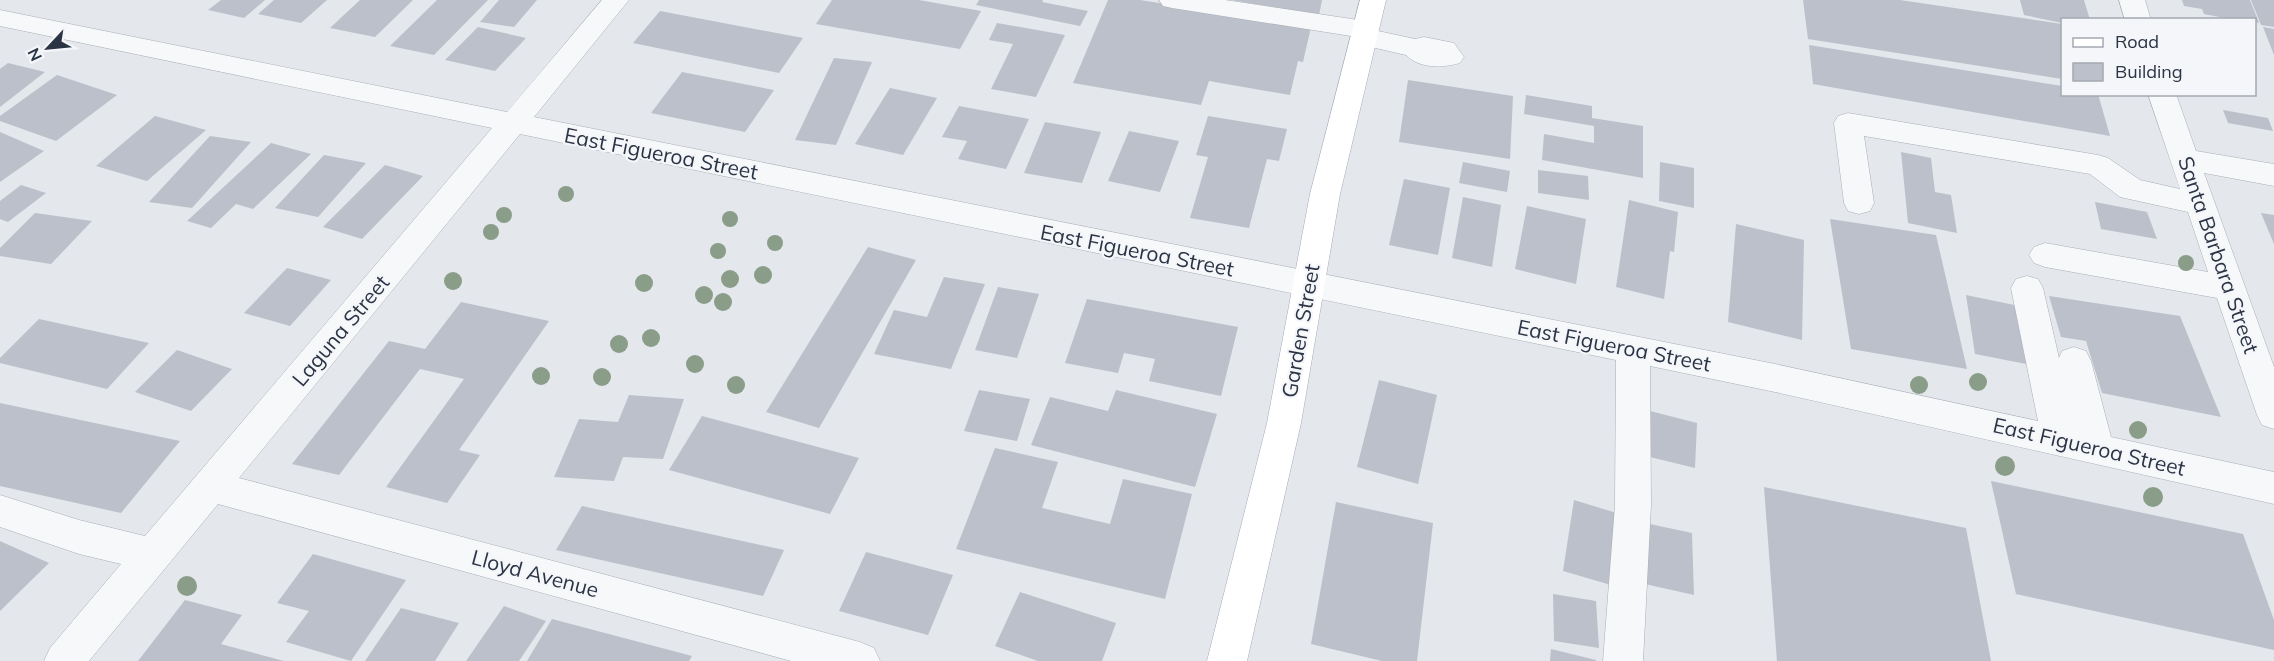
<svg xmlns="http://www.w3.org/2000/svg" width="2274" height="661" viewBox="0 0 2274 661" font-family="Mulish,sans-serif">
<rect width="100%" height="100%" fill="#e4e7ec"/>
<path fill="#bbc0ca" d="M221,0H265L244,18L208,10Z
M274,0H327L301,23L258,14Z
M360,0H413L375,37L330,28Z
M437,0H488L434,55L390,46Z
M499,0H537L514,27L480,22Z
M832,0H919L981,11L960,49L816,24Z
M979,0H1043L1042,2L1088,11L1080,26L976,5Z
M1108,0H1140L1311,27L1303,62L1298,61L1290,95L1209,81L1201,105L1073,83Z
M1231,0H1322L1319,15Z
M1803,0H1900L2062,24V79L1808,39Z
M2020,0H2084L2090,20H2062V23L2024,15Z
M2182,0H2250L2259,23L2254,22V20H2235L2204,14L2202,9L2184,6Z
M2251,0H2274V27L2261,25Z
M660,11L803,38L779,73L633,43Z
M997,23L1065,35L1036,97L991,89L1013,44L989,40Z
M478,27L526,38L495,71L445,60Z
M2263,27L2274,29V55Z
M1809,45L2062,86V94H2098L2110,136L1813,84Z
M834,58L872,62L836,145L795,140Z
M8,63L45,72L0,107V69Z
M682,72L774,90L745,132L651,113Z
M57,75L117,95L56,141L0,121V116Z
M1408,80L1513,96L1510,159L1399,142Z
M890,88L937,98L903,155L855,144Z
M1526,95L1592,106V118L1643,126V178L1542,160L1544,134L1594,143V126L1524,114Z
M959,106L1029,119L1006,169L958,159L967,141L942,137Z
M2223,110L2268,118L2273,131L2228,123Z
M155,116L206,130L147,181L96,166Z
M1208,116L1287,129L1279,161L1267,159L1249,228L1190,218L1208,157L1196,155Z
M1045,122L1101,132L1082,183L1024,173Z
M1129,131L1179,141L1160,192L1108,181Z
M0,132L44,151L0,182Z
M210,136L251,142L192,208L149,202Z
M271,143L311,154L253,209L236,204L211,228L187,221Z
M1901,152L1931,158L1935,192L1951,195L1957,233L1908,223Z
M324,155L366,163L318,217L275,208Z
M1463,162L1510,171L1507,192L1459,183Z
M1660,162L1694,168V208L1659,201Z
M385,165L423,176L362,239L323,227Z
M1538,170L1588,176L1589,200L1538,193Z
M1404,179L1450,188L1438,255L1389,245Z
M21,185L46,193L8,222L0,219V201Z
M1463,197L1501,205L1492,267L1452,258Z
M1629,200L1678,212L1674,252L1670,251L1664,299L1616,287Z
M2095,202L2147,212L2157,239L2101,229Z
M1527,206L1586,219L1576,284L1515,269Z
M35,213L92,221L51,264L0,256V248Z
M2261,213L2274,215V244Z
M1830,219L1936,235L1967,369L1851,349Z
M1736,224L1804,240L1802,340L1728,322Z
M868,247L916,260L819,428L766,412Z
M287,268L331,280L290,326L244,313Z
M944,277L985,284L951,369L874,354L894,310L927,317Z
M998,287L1039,294L1017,358L975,350Z
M1966,295L2024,307L2037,366L1975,354Z
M2049,296L2180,316L2221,417L2102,393L2086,341L2061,337Z
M1087,299L1238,327L1221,396L1149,381L1155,359L1124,353L1118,373L1065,363Z
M461,302L549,321L459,450L480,455L447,503L386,487L464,379L420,369L339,475L292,464L389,341L425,349Z
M39,319L149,343L107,389L0,363V358Z
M177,350L232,369L191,411L135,392Z
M1379,380L1437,395L1418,484L1357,467Z
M979,390L1030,399L1017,441L964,431Z
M1116,390L1217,414L1195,487L1031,445L1050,397L1108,411Z
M629,395L684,399L663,459L623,457L614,481L554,477L579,419L618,422Z
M0,403L180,441L121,513L0,486Z
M1650,411L1697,423L1695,468L1646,456Z
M702,416L859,458L830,514L669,470Z
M995,448L1058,462L1042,508L1110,524L1123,479L1192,494L1165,599L956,549Z
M1991,481L2243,534L2274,620V650L2016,594Z
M1764,487L1966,528L1991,661H1777Z
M1574,500L1620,514L1611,585L1563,571Z
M1336,502L1433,523L1417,661H1382L1311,644Z
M582,506L784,550L763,596L556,550Z
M1645,523L1692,533L1694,595L1645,584Z
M0,541L49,563L0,611Z
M866,552L953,575L928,635L839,611Z
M313,554L406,580L351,661L286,642L309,611L277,603Z
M1020,592L1116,623L1102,661H1038L995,646Z
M1553,594L1596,601L1599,648L1554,641Z
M185,600L242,615L221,644L284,661H138Z
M504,606L546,621L519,661H466Z
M401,608L459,623L435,661H365Z
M552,619L692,656L689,661H527Z
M1551,649L1596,660V661H1550Z"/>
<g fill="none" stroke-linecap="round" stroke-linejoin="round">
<defs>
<path id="minor" d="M602,0H629L534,117L1775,364L2038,421L2011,288L2016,279L2027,276L2038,279L2043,288L2059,358L2062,351L2074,347L2086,351L2091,361L2111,437L2274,472V504L1775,392L1650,366L1651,505L1643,661H1603L1615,505L1616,360L520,134L239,478L860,642L874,648L880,661H791L218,504L89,661H44L50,648L121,564L79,554L0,527V495L79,520L145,536L492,128L0,26V10L507,112Z
M1159,0H1225L1365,21L1374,24L1378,31L1415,39L1424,37L1454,43L1464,57L1460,63C1442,68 1420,69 1406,55L1354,43L1351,36L1172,8L1163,6Z
M2119,0H2145L2151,20H2125Z
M2148,94H2176L2196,151L2274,164V186L2204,173L2274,367V429L2262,425L2257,415L2217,298L2045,267L2034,263L2029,255L2034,247L2045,243L2208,272L2188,212L2120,197L2090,174L1864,136L1874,203L1870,211L1859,214L1848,211L1844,203L1834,123L1838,116L1848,113L2098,155L2108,158L2140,180L2180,189Z"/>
<path id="major" d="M1360,0H1386L1340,194L1301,423L1247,661H1207L1267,423L1310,194Z"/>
</defs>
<use href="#minor" stroke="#a9aeb7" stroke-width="1"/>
<use href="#major" stroke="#a3abb8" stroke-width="1"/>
<use href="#minor" fill="#f7f8fa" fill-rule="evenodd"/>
<use href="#major" fill="#fff" fill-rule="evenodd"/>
</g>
<g fill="#899d89">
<circle cx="566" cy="194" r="8"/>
<circle cx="504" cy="215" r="8"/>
<circle cx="730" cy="219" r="8"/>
<circle cx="491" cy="232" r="8"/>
<circle cx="775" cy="243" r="8"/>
<circle cx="718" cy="251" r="8"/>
<circle cx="2186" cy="263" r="8"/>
<circle cx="763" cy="275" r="9"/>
<circle cx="730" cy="279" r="9"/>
<circle cx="453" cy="281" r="9"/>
<circle cx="644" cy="283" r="9"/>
<circle cx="704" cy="295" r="9"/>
<circle cx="723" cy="302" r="9"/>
<circle cx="651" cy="338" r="9"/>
<circle cx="619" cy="344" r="9"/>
<circle cx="695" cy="364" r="9"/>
<circle cx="541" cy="376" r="9"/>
<circle cx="602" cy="377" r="9"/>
<circle cx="1978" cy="382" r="9"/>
<circle cx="736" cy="385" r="9"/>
<circle cx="1919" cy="385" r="9"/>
<circle cx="2138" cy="430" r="9"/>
<circle cx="2005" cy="466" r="10"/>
<circle cx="2153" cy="497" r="10"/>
<circle cx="187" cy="586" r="10"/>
</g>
<g text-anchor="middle" stroke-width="4.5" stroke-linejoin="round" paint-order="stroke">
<g font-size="21" fill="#2b3445" stroke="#f4f6f9">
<text transform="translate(661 154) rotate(11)" y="7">East Figueroa Street</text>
<text transform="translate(1137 251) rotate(11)" y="7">East Figueroa Street</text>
<text transform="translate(2218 255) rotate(71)" y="7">Santa Barbara Street</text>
<text transform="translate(341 331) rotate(-50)" y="7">Laguna Street</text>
<text transform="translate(1301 331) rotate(-80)" y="7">Garden Street</text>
<text transform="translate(1614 346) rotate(11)" y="7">East Figueroa Street</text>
<text transform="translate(2089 447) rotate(13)" y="7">East Figueroa Street</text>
<text transform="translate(535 574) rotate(15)" y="7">Lloyd Avenue</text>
</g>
</g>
<rect x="2061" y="18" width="195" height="78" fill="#f4f6f9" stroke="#a4a8b1" stroke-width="1.5"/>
<rect x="2073" y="38" width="30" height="9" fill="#ffffff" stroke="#a4a8b1" stroke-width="1.5"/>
<text x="2115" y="48" font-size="18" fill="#2b3445">Road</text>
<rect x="2073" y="63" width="30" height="18" fill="#bbc0ca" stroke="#a4a8b1" stroke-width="1.5"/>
<text x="2115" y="78" font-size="18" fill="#2b3445">Building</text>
<g transform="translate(48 48) rotate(244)" stroke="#f4f6f9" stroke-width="4.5" paint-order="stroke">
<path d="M0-4.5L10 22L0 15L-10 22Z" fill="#2b3445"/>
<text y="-9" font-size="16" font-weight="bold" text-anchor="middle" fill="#2b3445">N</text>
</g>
</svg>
